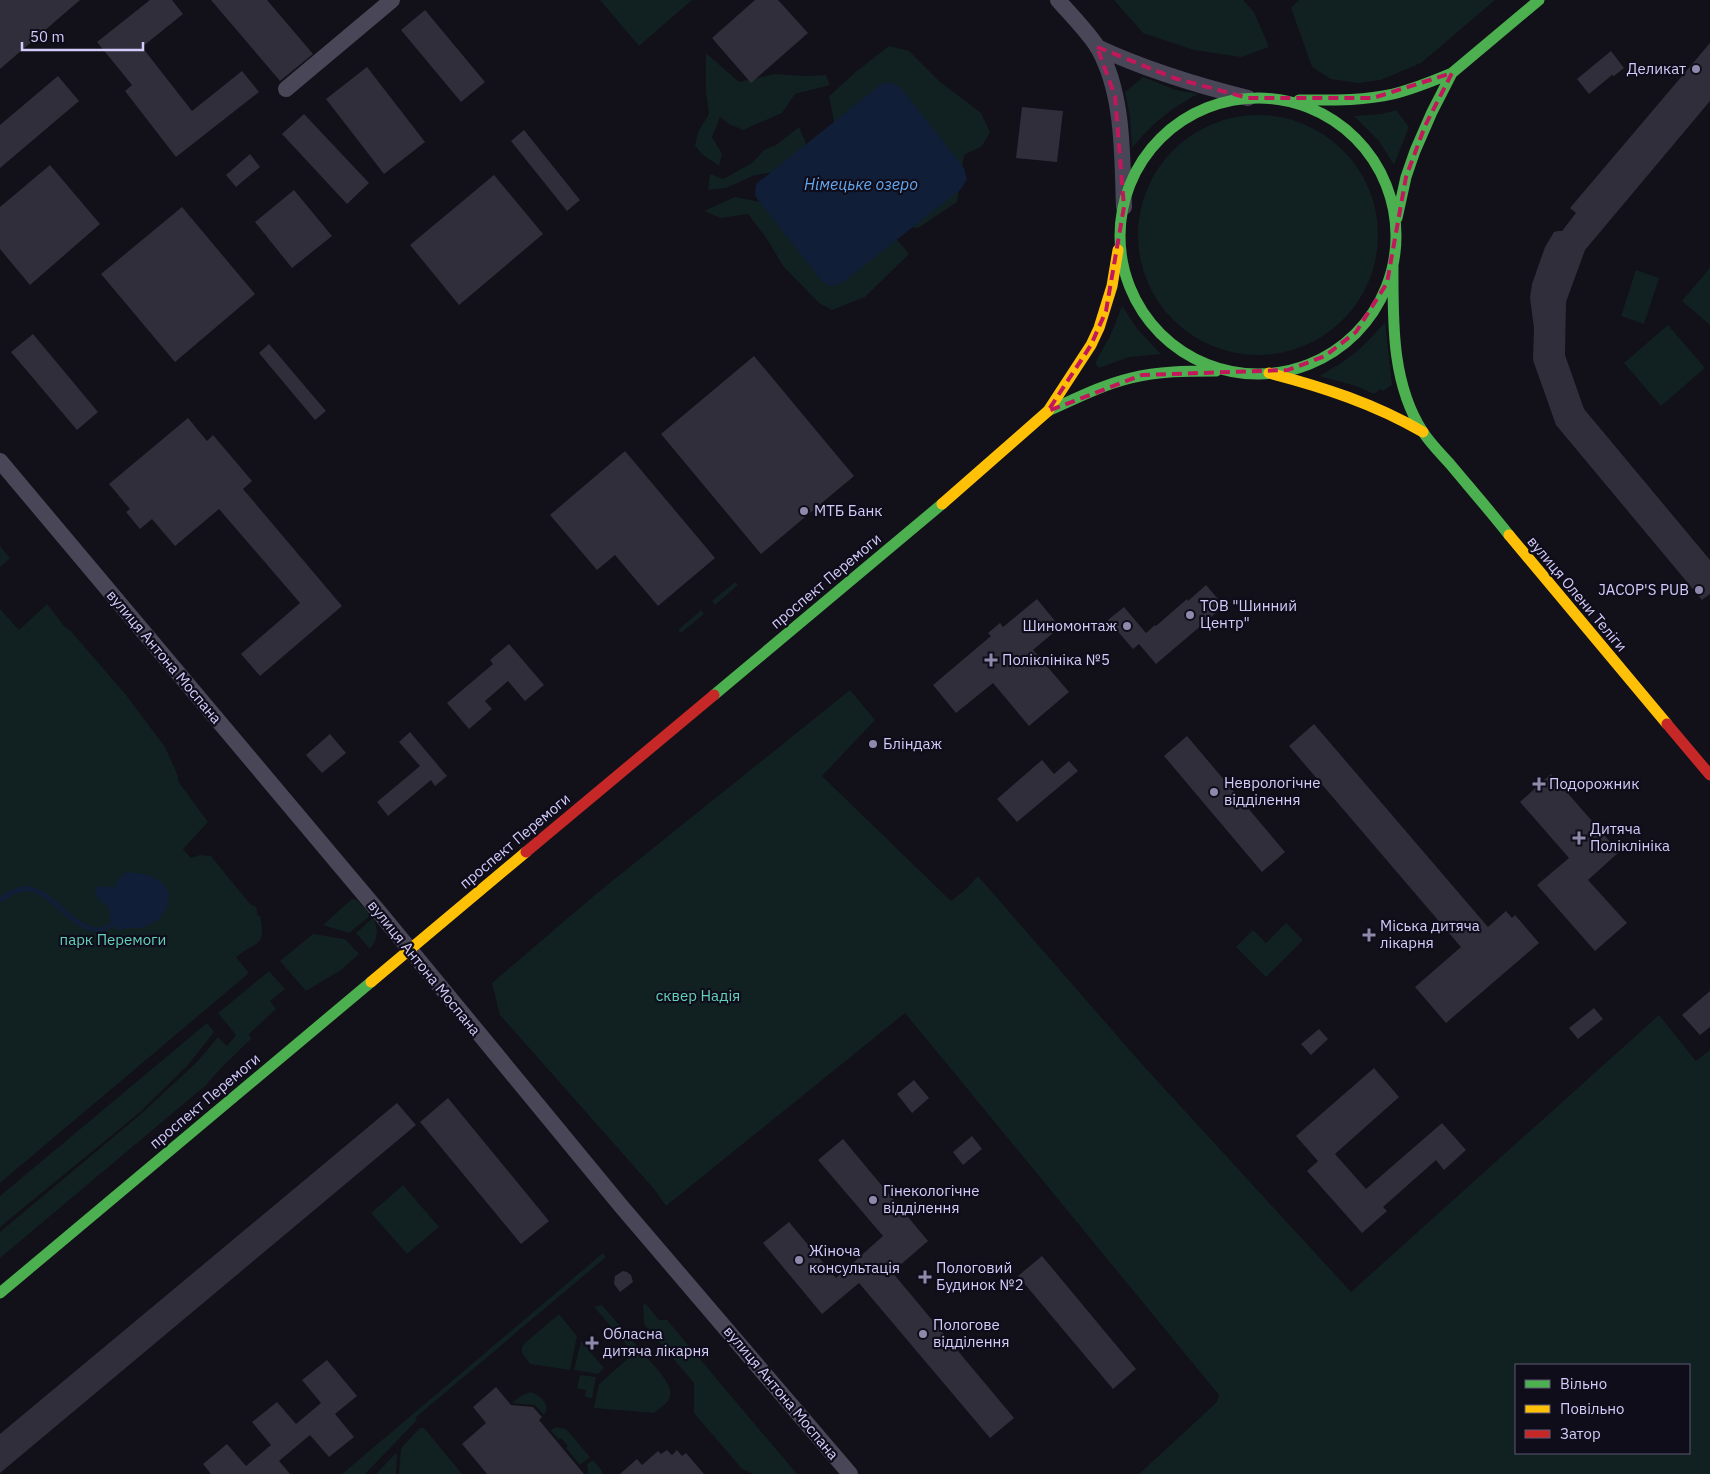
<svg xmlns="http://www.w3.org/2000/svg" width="1710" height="1474" viewBox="0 0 1710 1474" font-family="'IBM Plex Sans',sans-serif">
<rect width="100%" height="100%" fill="#121018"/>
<path fill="#112122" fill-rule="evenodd" d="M600,0H692L639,46Z
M1114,0H1243L1254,12L1269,47L1241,57L1194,50L1143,33Z
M1299,0H1495L1421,63L1381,80L1358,83L1331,79L1312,67L1291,8Z
M889,46L909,51L939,81L981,113L990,132L982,146L964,155L957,202L918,228L902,226L836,131L829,96L857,71Z
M706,53L739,82L775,74L803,76L826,75L830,85L795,94L782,113L743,130L729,124L720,117L712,137L722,154L719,166L703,155L695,146L698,132L709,114L706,91Z
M1143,77L1176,90L1198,94C1167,111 1154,122 1132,148L1130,117L1125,92Z
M1396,110L1409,127L1394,165L1379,141L1354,116L1382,114Z
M1138 235a120 120 0 1 1 240 0a120 120 0 1 1-240 0Z
M799,127L811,155L781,171L755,175L726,188L708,190L710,174L723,179L752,163L764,150L776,145Z
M735,197L775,205L892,233L909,254L865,297L832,310L819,303L783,266L767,239L748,214L721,218L704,211Z
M1710,268V325L1682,301Z
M1636,270L1659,278L1644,324L1621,316Z
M1122,306L1138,330L1161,354L1129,357L1099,368L1095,363L1112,332Z
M1385,322L1392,385L1383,391L1380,389L1374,394L1356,386L1319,376C1350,359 1363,348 1385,322Z
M1668,325L1705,368L1661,406L1624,363Z
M0,546L10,558L0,567Z
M735,582L738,585L715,605L712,601Z
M47,604L64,626L70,630L126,695L165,747L178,776V781L208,822L183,849L191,858L200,855L211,856L250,904L256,907L258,916H260C267,947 256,941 236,957L249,973L0,1183V609L19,630Z
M701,610L704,614L681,633L678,630Z
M850,690L875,720L822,776L951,901L965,890L978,876L1140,1062L1351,1292L1659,1015L1696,1061L1710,1050V1474H1139L1217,1402L1219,1395L905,1013L666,1206L654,1189L500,1015L492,983L596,894ZM1516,1365H1689V1453H1516Z
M352,899L357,900L371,915L349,933L323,925Z
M373,918C379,930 378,939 370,949L356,933Z
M1286,923L1303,940L1266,977L1236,947L1253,930L1266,943Z
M313,934L345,939L359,954L341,970L306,991L280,961Z
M269,971L285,989L270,1001L276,1009L249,1034L251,1039L222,1067L205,1086L0,1258V1232L141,1114L198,1061L218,1037L227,1046L236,1035L218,1013Z
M207,1023L214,1032L188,1065L139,1113L0,1227V1196Z
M403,1185L439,1227L407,1254L371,1213Z
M603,1253L606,1257L415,1418L417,1420L365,1474H342Z
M645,1303L659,1320H667L797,1474H754L742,1469L694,1413V1383L644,1324L643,1305Z
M602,1305L637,1346L631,1350L594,1307Z
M559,1314L577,1336L570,1370L530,1364L522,1353V1347L525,1343Z
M581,1341L604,1368L598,1374L574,1370Z
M639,1349C648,1360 677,1385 669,1399C666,1405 658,1409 654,1413L594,1408L599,1384Z
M580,1375L596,1377L592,1398L585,1397L586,1390L577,1388Z
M530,1392C541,1395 551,1405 544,1415L535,1405L512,1403L521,1396Z
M557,1427L566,1429L590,1457L580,1465L566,1448L568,1446L561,1438L559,1439L550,1430Z
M420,1428H424L462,1474H399L401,1448Z
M395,1454H397L396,1474H376Z
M593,1460L602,1471V1474H589L588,1472L587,1464Z"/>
<path fill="#111e38" d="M890,82L900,87L964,168L967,179L961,189L842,283L831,286L822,281L758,200L755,195L756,184L880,85Z
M127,872L148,875L163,883L169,894L167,908L159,919L142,928H128L117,930L109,918C116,905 96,903 95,891L98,886L115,887L118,880Z"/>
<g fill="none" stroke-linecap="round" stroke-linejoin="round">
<path stroke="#111e38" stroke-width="5" d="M0,900C8,895 18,887 29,889C54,892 72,930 99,930C104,930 108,926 113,924"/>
</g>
<path fill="#302e3a" d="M0,0H80L0,69Z
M150,0H172L183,14L142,47L192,111L242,71L259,92L176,157L125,91L132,85L97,42Z
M211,0H267L313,54L280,81Z
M755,0H778L808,33L751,83L712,38Z
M425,10L485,82L461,102L401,30Z
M1710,43V101L1585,250L1566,302L1565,355L1584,409L1710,560V594L1702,600L1556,425L1533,360L1534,328L1530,298L1532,284L1545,247L1554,232L1558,231H1562L1576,213L1570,208Z
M1611,51L1624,68L1614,76L1612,75L1589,94L1577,79Z
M367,67L425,142L384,174L326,99Z
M58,76L79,101L0,168V125Z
M1022,107L1063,111L1057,162L1016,158Z
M304,114L369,183L347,204L282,134Z
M524,130L580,200L567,211L511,141Z
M250,154L260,167L236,187L226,175Z
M50,165L100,224L30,285L0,249V207Z
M494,175L543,234L459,305L410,245Z
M294,190L332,236L292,268L255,222Z
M182,207L255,294L175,362L101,274Z
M33,334L98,412L77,430L11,352Z
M269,344L326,411L315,420L259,353Z
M754,356L854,476L761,554L661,434Z
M188,418L207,441L213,435L252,481L243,489L342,606L260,676L241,654L300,603L219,509L175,546L152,519L140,529L126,512L130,509L109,484Z
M625,451L715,558L658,606L615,555L597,570L550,515Z
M1206,585L1224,606L1156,664L1139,644L1133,649L1108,620L1124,607L1146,633L1155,625L1156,626L1187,599L1188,601Z
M1037,599L1060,627L1033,650L1069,692L1029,726L993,683L956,713L933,685L991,636L988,633L1000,623L1003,627Z
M509,644L544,685L525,701L508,681L485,701L492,709L469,729L447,703L493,664L490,660Z
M1314,724L1488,927L1506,911L1512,918L1515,915L1539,943L1446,1023L1415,987L1461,947L1289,746Z
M410,732L447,776L435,786L431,780L388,816L377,802L420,766L399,742Z
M330,734L346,753L322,773L306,755Z
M1187,736L1285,852L1262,872L1164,756Z
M1042,760L1054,774L1069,761L1078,771L1017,822L997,799Z
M1551,774L1619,852L1588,880L1627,923L1595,951L1537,885L1569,858L1520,802Z
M1710,991V1027L1700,1035L1682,1015Z
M1594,1008L1603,1019L1578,1039L1569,1028Z
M1319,1029L1328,1039L1311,1055L1301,1044Z
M1374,1068L1399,1097L1335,1154L1366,1189L1442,1123L1466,1150L1444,1170L1436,1160L1383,1207L1387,1211L1362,1233L1307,1171L1318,1161L1296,1136Z
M914,1080L929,1098L912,1113L897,1094Z
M448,1098L549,1221L521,1244L420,1122Z
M397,1103L416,1125L0,1473V1434Z
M972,1136L982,1149L963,1165L953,1152Z
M843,1139L928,1241L892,1272L1014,1418L990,1438L859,1283L822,1314L763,1243L789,1222L836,1278L883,1236L818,1160Z
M1042,1256L1136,1369L1113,1389L1018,1276Z
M623,1271L627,1272L631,1275L633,1282L620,1292L614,1284L615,1276Z
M327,1360L357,1396L335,1414L354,1437L329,1457L310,1435L279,1461L290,1474H211L203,1464L227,1444L246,1466L271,1445L252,1422L277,1402L296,1424L321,1403L302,1380Z
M496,1387L511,1405L533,1407L542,1417L539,1420L584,1474H487L462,1444L486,1423L473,1407Z
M667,1450L672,1455L677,1450L682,1456L686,1453L704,1474H620L637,1459L642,1465L658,1451L661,1454Z"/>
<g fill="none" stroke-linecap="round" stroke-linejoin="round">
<path stroke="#484657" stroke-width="16" d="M1058,0C1070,14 1089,33 1098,48C1124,94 1122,155 1124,207
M1097,47C1146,70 1196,85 1248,98
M286,89L392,0
M0,461L379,912L621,1206L850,1474"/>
<path stroke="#4caf50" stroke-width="11" d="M1120 236a138 138 0 1 1 276 0a138 138 0 1 1-276 0Z
M1299,100C1330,100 1362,101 1393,94C1413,89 1433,81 1452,73
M1397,218L1406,177L1415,151L1432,112L1452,73L1539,0
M1393,264C1393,320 1391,383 1423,432C1430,443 1441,454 1450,464C1470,488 1490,511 1509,535
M1048,411C1075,399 1102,385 1131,378C1159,371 1187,371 1216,371
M714,695L942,504
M0,1293L371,982"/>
<path stroke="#ffc107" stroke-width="11" d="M1269,373C1323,387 1375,404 1423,432
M942,504L1048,411L1091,345L1099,328L1112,286L1118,250
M1509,535L1667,724
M371,982L526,852"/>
<path stroke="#c62828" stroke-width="11" d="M1667,724L1710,775
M526,852L714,695"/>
</g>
<path fill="none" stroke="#c2185b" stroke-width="4" stroke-dasharray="10 6" stroke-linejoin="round" d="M1097,47L1174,78L1248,98H1373L1452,73L1425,126L1406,177L1387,283L1356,332L1325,356L1288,370L1142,375L1048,411L1091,345L1106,311L1124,207L1115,96Z"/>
<g fill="#8f8aab" stroke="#100d1b" stroke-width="2">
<circle cx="1696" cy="69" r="5"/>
<circle cx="804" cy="511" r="5"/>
<circle cx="1699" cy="590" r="5"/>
<circle cx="1190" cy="615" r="5"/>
<circle cx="1127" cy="626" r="5"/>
<path d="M988.5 652.5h5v5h5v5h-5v5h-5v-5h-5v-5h5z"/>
<circle cx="873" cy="744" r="5"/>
<path d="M1536.5 776.5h5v5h5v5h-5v5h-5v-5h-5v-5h5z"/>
<circle cx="1214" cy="792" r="5"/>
<path d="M1576.5 830.5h5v5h5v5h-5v5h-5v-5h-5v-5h5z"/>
<path d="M1366.5 927.5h5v5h5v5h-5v5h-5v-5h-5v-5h5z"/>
<circle cx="873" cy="1200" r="5"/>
<circle cx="799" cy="1260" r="5"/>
<path d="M922.5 1269.5h5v5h5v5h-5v5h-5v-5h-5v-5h5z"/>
<circle cx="923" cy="1334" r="5"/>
<path d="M589.5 1335.5h5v5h5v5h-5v5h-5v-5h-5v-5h5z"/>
</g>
<g text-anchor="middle" stroke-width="4.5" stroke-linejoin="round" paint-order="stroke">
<g font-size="15" fill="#d3ccfa" stroke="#100d1b" text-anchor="start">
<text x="1686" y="74" text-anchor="end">Деликат</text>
<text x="814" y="516">МТБ Банк</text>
<text x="1689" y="595" text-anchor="end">JACOP'S PUB</text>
<text x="1200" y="611">ТОВ "Шинний<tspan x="1200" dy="17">Центр"</tspan></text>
<text x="1117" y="631" text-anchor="end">Шиномонтаж</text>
<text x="1002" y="665">Поліклініка №5</text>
<text x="883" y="749">Бліндаж</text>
<text x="1224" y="788">Неврологічне<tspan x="1224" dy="17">відділення</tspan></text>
<text x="1549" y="789">Подорожник</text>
<text x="1590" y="834">Дитяча<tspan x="1590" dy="17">Поліклініка</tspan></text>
<text x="1380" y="931">Міська дитяча<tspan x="1380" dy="17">лікарня</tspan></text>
<text x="883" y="1196">Гінекологічне<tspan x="883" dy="17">відділення</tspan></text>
<text x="809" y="1256">Жіноча<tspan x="809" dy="17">консультація</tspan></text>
<text x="936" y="1273">Пологовий<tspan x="936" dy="17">Будинок №2</tspan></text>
<text x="933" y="1330">Пологове<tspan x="933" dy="17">відділення</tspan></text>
<text x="603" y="1339">Обласна<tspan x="603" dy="17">дитяча лікарня</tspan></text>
</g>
<g font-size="15" fill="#d3ccfa" stroke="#100d1b">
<text transform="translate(826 581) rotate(-40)" y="5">проспект Перемоги</text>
<text transform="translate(1577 594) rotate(50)" y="5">вулиця Олени Теліги</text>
<text transform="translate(164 657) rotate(50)" y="5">вулиця Антона Моспана</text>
<text transform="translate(515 841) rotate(-40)" y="5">проспект Перемоги</text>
<text transform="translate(424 968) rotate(51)" y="5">вулиця Антона Моспана</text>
<text transform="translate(205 1101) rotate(-40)" y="5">проспект Перемоги</text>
<text transform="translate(781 1393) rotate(50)" y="5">вулиця Антона Моспана</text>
</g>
<g font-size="15" fill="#61d1bb" stroke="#100d1b">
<text x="113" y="945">парк Перемоги</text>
<text x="698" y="1001">сквер Надія</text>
</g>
<g font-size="16" font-style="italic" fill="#65a8ef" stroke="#100d1b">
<text x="861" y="190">Німецьке озеро</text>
</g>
</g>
<rect x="1515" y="1364" width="175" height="90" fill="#100d1b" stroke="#5e5974"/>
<rect x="1525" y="1380" width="25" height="8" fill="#4caf50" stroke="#5e5974"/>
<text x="1560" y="1389" font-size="15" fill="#d3ccfa">Вільно</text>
<rect x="1525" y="1405" width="25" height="8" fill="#ffc107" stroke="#5e5974"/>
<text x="1560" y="1414" font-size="15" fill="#d3ccfa">Повільно</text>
<rect x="1525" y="1430" width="25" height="8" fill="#c62828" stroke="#5e5974"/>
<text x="1560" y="1439" font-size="15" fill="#d3ccfa">Затор</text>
<path d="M22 42v8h121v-8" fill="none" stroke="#d3ccfa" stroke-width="2.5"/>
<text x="30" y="42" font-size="15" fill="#d3ccfa" stroke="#100d1b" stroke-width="4" paint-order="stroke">50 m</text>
</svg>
